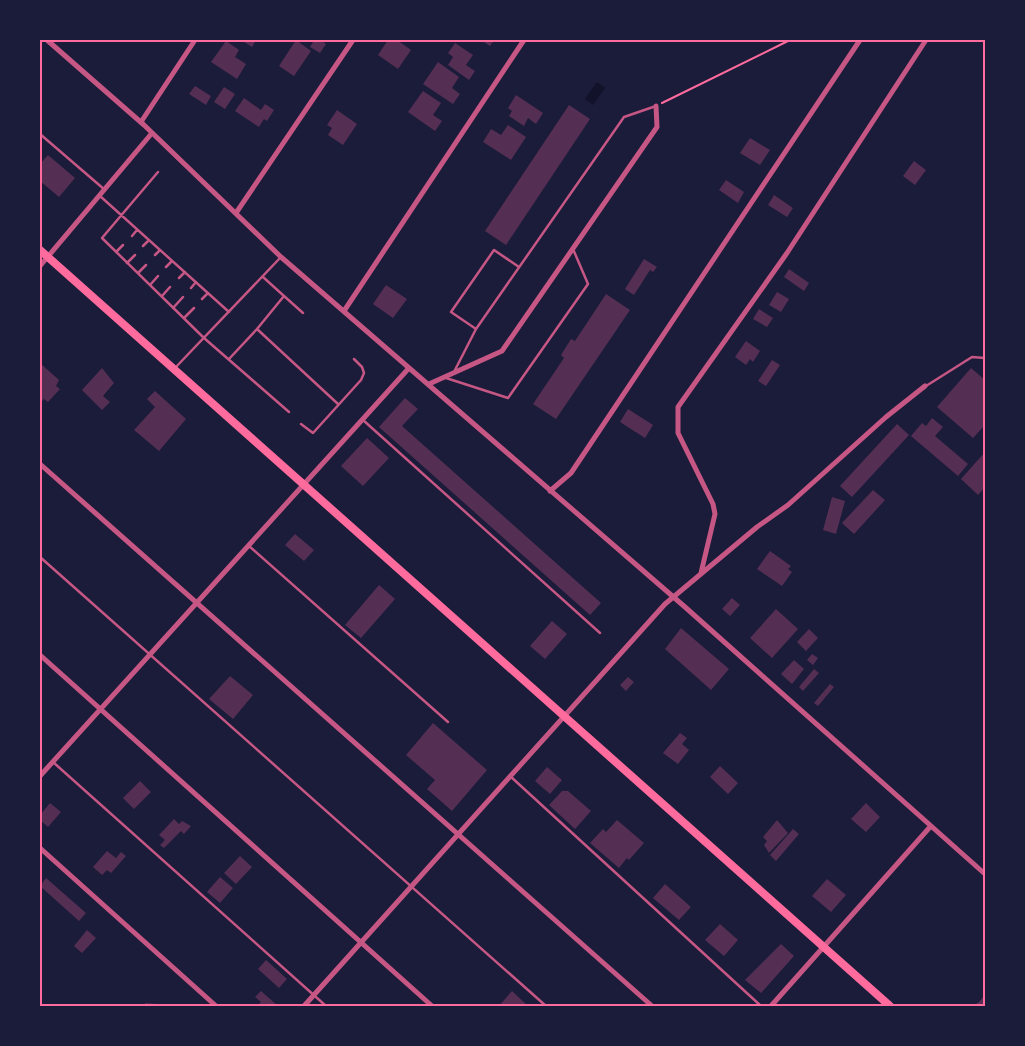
<svg xmlns="http://www.w3.org/2000/svg" width="1025" height="1046" viewBox="0 0 1025 1046" font-family="Rubik,sans-serif">
<rect width="100%" height="100%" fill="#1b1b3a"/>
<path fill="#12122b" d="M597,82L605,88L593,105L585,99Z"/>
<path fill="#542f53" d="M241,40H256L252,47Z
M296,40L311,51L294,76L279,66Z
M310,40H320L326,44L320,53L310,47L313,42Z
M388,40H397L411,50L398,69L378,55Z
M481,40H494L490,46Z
M226,41L239,50L235,57L246,64L237,79L211,62Z
M455,43L473,55L466,65L475,71L469,80L448,65L453,57L448,53Z
M438,62L459,77L452,88L460,94L453,104L423,84Z
M195,86L211,96L206,105L189,94Z
M224,87L235,94L225,109L214,102Z
M423,91L441,103L433,115L442,121L435,131L408,112Z
M516,95L543,113L536,124L528,118L524,126L509,116L512,111L508,108Z
M244,98L261,110L265,104L274,110L267,121L264,119L259,127L235,111Z
M569,105L590,119L506,245L485,231Z
M337,110L357,124L343,145L328,135L332,128L327,125Z
M508,125L526,137L511,160L483,142L491,129L501,135Z
M750,138L770,150L760,165L740,153Z
M48,155L75,178L59,197L40,181V164Z
M914,161L926,170L915,185L903,176Z
M726,180L744,192L738,203L719,190Z
M774,195L793,208L787,217L768,205Z
M644,259L657,267L653,272L650,270L634,295L625,289Z
M789,269L809,283L804,291L784,277Z
M386,285L407,299L393,318L373,304Z
M777,292L789,299L781,312L769,305Z
M606,294L630,310L556,419L533,404L564,358L561,355L571,339L575,341Z
M759,309L773,318L767,327L753,319Z
M746,341L760,351L753,362L750,359L746,365L735,357Z
M772,360L780,365L766,386L758,381Z
M40,363L59,380L56,386L60,389L48,402L44,399L40,403Z
M102,368L114,383L103,396L110,402L102,410L82,390Z
M971,368L985,380V425L973,438L937,407Z
M155,391L186,419L159,451L134,430L155,407L147,399Z
M405,398L418,409L402,426L601,603L590,615L379,427Z
M628,409L653,425L645,438L620,422Z
M932,418L943,427L935,436L968,464L958,476L911,436L922,423L926,426Z
M897,424L909,435L852,497L840,486Z
M367,438L389,458L363,486L341,466Z
M985,452V487L978,495L961,479Z
M873,490L885,500L854,534L842,523Z
M832,497L845,501L836,534L823,530Z
M295,534L314,550L304,561L285,545Z
M770,551L791,566L788,569L792,572L782,586L757,569Z
M379,585L395,599L361,638L345,625Z
M732,598L740,605L730,616L722,609Z
M776,609L798,629L772,658L750,638Z
M552,621L567,634L545,659L530,646Z
M681,628L729,669L711,690L665,649Z
M809,629L818,638L806,651L797,642Z
M812,654L818,658L813,665L807,660Z
M794,660L804,669L792,684L781,674Z
M814,669L819,673L803,691L799,687Z
M230,676L253,695L233,719L209,699Z
M628,677L634,682L626,691L620,685Z
M830,684L834,687L818,706L814,703Z
M433,723L487,770L452,811L427,789L435,780L406,755Z
M680,733L687,738L682,744L689,750L678,764L663,753Z
M720,766L738,783L728,794L710,777Z
M547,767L562,780L550,794L535,781Z
M140,781L151,792L134,809L123,798Z
M562,791H568L591,811L575,829L549,805Z
M50,803L61,812L48,827L40,820V815Z
M866,803L880,817L866,832L851,819Z
M174,819L179,824L182,821L191,826L184,834L181,831L164,848L160,845L165,840L159,835Z
M617,820L644,843L629,860L627,858L619,868L590,843L603,829L606,832Z
M777,820L788,833L769,853L764,845L767,841L763,837Z
M793,829L799,834L776,861L770,855Z
M107,851L116,858L121,852L126,856L111,873L107,870L102,875L93,867Z
M240,856L252,867L236,884L224,873Z
M220,877L233,888L220,903L207,892Z
M46,878L86,913L79,921L40,886Z
M827,879L846,895L831,912L812,896Z
M665,884L691,907L679,920L653,898Z
M720,924L738,940L724,956L705,940Z
M87,930L96,938L82,953L74,946Z
M781,944L794,956L761,993L745,980Z
M266,960L287,979L279,988L258,969Z
M261,991L278,1006H257L261,1002L255,997Z
M512,991L528,1006H499Z
M985,995V1006H973L979,1002Z
M145,1003L169,1005V1006H145Z"/>
<g fill="none" stroke-linecap="round" stroke-linejoin="round">
<path stroke="#ff6b9d" stroke-width="2" d="M662,103L790,40"/>
<path stroke="#c65784" stroke-width="2.5" d="M40,134L105,190
M158,172L102,238L204,338L289,412
M100,196L229,312
M132,236L137,230
M143,246L149,240
M116,252L123,245
M155,255L160,250
M127,263L135,255
M166,267L172,261
M138,273L146,265
M263,277L284,296L257,329L338,404
M179,278L185,272
M150,285L158,276
M191,288L196,282
M162,296L170,287
M284,296L303,313
M202,299L208,293
M173,308L183,297
M184,318L194,308
M476,329L451,312L494,250L519,267
M229,359L257,329
M175,368L280,258
M455,370L476,329L624,117L656,106
M446,378L508,398L588,284L573,249
M926,386L972,357L985,358
M363,420L600,633
M301,424L313,433L361,380L364,373L362,367L354,359
M249,546L448,722
M40,557L546,1006
M53,762L326,1006
M510,776L761,1006"/>
<path stroke="#c65784" stroke-width="5" d="M47,40L144,125L281,257L685,607L985,874
M141,122L195,40
M236,213L353,40
M40,266L152,133
M344,311L524,40
M429,384L502,351L657,127L656,106
M40,464L652,1006
M550,491L571,473L860,40
M701,573L715,514L713,504L678,433V407L787,253L926,40
M40,655L432,1006
M40,776L409,368
M40,848L216,1006
M304,1006L665,604L757,527L788,505L886,417L925,386
M771,1006L930,827"/>
<path stroke="#ff6b9d" stroke-width="8" d="M40,250L890,1006"/>
</g>
<rect width="1025" height="1046" fill="none" stroke="#1b1b3a" stroke-width="82"/>
<rect x="41" y="41" width="943" height="964" fill="none" stroke="#ff6b9d" stroke-width="2"/>
</svg>
